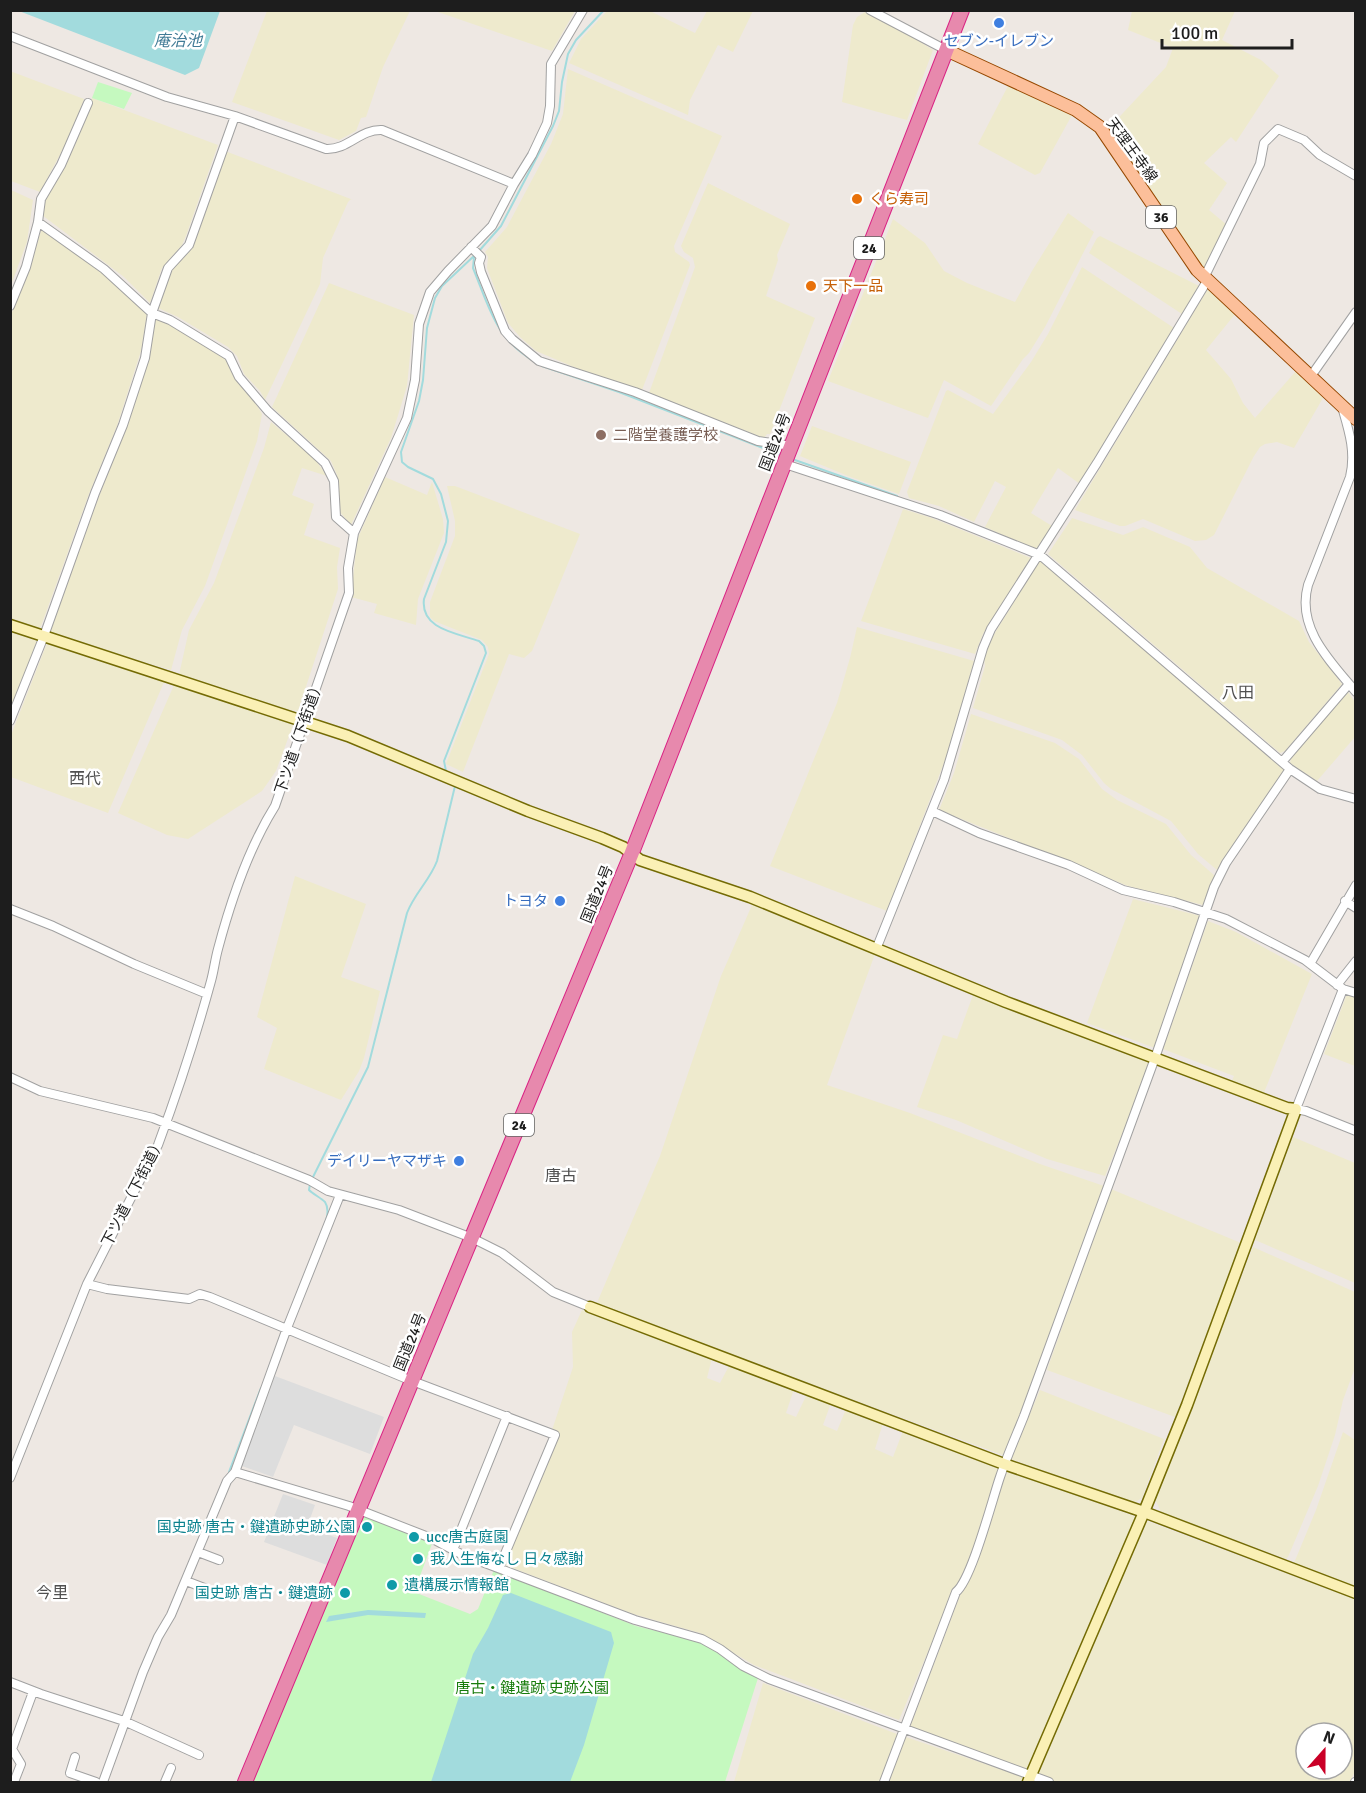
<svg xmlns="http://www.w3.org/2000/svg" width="1366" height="1793" viewBox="0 0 1366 1793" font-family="Signika,'Noto Sans JP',sans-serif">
<rect width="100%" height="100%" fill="#eee8e3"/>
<path fill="#eeeacd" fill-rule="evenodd" d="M267,11H410L383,67L366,117L361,118L356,131L339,140L232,102Z
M435,11L575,10V11L552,51Z
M607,11H650L695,33L707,11H753L733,52L718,45L690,100L688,115L569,63L581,39Z
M1132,11H1235L1222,40L1261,60L1279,76L1236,142L1231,137L1204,163L1227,183L1209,210L1227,225L1205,269L1191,252L1108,129L1166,67L1173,48L1128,30Z
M865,12L903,31L933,50L907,120L842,102L853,25L857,17Z
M568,69L722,136L674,246L675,252L689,262L690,265L642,390L581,370L536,351L520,337L508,323L487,268L488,257L485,252L507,227L551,144L563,114Z
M10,71L84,99L71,134L40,192L11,181L12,144Z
M1009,84L1072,115L1040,173L1035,175L978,144Z
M92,98L218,145L186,236L182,245L162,268L150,303L124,277L42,215L45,201L75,145Z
M225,151L356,201L351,199L348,202L323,258L320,284L265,400L260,391L244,374L237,356L228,347L178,317L158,308L172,268L188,253L196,238Z
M708,183L790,224L777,255L778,260L766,296L815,318L770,434H767L764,438L649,393L695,267L693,258L684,252L681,246Z
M11,190L33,200L27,242L11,285Z
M1068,213L1094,232L1045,327L1029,353L1023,359L991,406L944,380L928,418L828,381L893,219L925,243L944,271L967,283L1015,302L1032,271Z
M42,227L117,284L147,314L141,351L117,426L89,494L40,629L11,618L10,317L30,268Z
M1100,236L1199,286L1182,314L1089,253L1097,238Z
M1082,267L1174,328L1080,484L1058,468L1031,513L1052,526L1038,547L1034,549L985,527L1006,487L995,481L974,522L939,506L909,498L907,492L946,391L948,390L993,414L1031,362L1048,334Z
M329,283L414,315L407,386L391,438L351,525L339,511L337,475L331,461L272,407Z
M1207,290H1209L1236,313L1206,350L1231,379L1243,403L1255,418L1296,371L1323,398L1294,448L1277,442L1265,444L1260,447L1254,456L1214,535L1206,540L1195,541L1143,519L1125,526H1120L1075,510Z
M155,318L170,324L219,353L228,361L234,378L252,397L262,414L257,441L205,586L182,630L171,670L47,633L110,468L144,370Z
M271,422L314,458L327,476L302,468L292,495L314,504L304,535L340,548L337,567L338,589L298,711L286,709L179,675L189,630L214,583L264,448Z
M812,426L911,462L899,494L848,476L800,456Z
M385,477L427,495L432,482L443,519L444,533L418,599L416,625L374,613L377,604L351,597L357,540Z
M447,486H455L580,534L532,651L524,658L509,654L463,772L446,764L489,654L488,647L482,640L434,621L430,617V602L455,536V521Z
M903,509L932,518L1031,558L983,634L975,654L861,621Z
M1072,518L1123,535L1143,527L1190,547L1207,568L1299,621L1309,642L1342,684L1285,751L1280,753L1048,554Z
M1040,560L1284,770L1217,870L1198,854L1171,821L1111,789L1104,783L1082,755L1062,740L973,708L985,666L984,658L988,644Z
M857,627L974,661L947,755L887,911L770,866L837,703L850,658Z
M11,631L38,641L11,711Z
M47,643L164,682L108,813L11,777V735Z
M174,685L267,714L293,725L276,771L262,791L188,839L167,835L118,813Z
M1348,692L1355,702V737L1317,781L1290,763L1291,758Z
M971,714L1055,743L1079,759L1102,789L1117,800L1166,824L1191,855L1215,876L1203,905L1128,886L939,810L954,773Z
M295,876L366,904L341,977L380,991L364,1058L359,1071L341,1100L264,1069L277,1028L257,1017Z
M1133,899L1201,916L1155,1048L1087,1023Z
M752,905L875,954L827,1085L910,1113L1040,1164L1104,1186L1021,1413L1003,1455L596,1305L660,1156L721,976Z
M1208,921L1236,932L1312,974L1263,1095L1231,1083L1234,1076L1163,1049Z
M1347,994L1355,997V1066L1324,1054Z
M973,995L1151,1063L1105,1176L1047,1159L956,1120L917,1107L943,1035L957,1039Z
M1293,1137L1355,1163V1283L1255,1240Z
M1111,1189L1241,1243L1175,1417L1047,1370Z
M1253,1247L1355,1292V1368L1343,1400L1335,1435L1318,1486L1288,1557L1286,1559L1161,1512L1155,1499Z
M582,1310L712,1358L707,1378L720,1383L730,1364L794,1389L786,1413L796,1417L807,1394L831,1403L823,1425L837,1431L846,1409L883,1423L875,1449L893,1457L903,1431L1000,1467L966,1572L955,1588L899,1720L754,1665L700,1633L633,1614L497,1562L549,1439L573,1367L572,1332Z
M1040,1390L1164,1439L1142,1498L1132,1504L1011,1459Z
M1343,1432L1355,1440V1587L1294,1563L1316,1510Z
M1008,1469L1355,1599L1356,1769L1350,1782H1057L910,1727ZM1306,1733H1342V1769H1306Z
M763,1683L897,1734L1026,1778L1025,1782H734Z"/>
<path fill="#c5f9bf" d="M98,82L132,93L124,109L92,98Z
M364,1516L433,1541L414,1592L470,1614L478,1609L494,1570L636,1626L701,1642L718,1651L735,1664L758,1678L725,1782H253Z"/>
<path fill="#ddd" d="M275,1376L384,1417L370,1454L294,1425L273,1477L242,1466Z
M283,1494L315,1505L307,1527L337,1538L327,1565L264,1542Z"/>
<path fill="#a2dbdd" d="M19,11H220L199,68L185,75Z
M511,1593L611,1632L614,1643L584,1745L570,1782H431L473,1654L488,1628L503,1595Z
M368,1610L426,1613L425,1618L368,1615L326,1622L329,1616Z"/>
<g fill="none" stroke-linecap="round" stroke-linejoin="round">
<path stroke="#a2dbdd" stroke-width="2" d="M479,251L501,226L553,126L559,111L562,82L568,54L576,40L604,10
M474,257L473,268C490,309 495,339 537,363
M542,366L619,392L781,455
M792,459L897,496
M446,771L444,761L486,653L484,646L479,641C456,633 420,629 424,599L446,542L448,521L441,494L433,479L408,467L402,462L401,452L419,401L423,380L427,328L435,298L442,286L475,255
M312,1179L368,1067L407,913C414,894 430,880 437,861L455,786
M310,1184L309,1190C313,1194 321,1198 325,1202C333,1214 320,1234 316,1246
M229,1472L261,1388"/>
<defs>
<path id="street" d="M870,10L946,50
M10,36L167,97L235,116L326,149C348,150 360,129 382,130L514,184
M38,222L104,269L152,313L170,320L229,356L239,377L268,411L325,463L334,481L336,517L354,533
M471,247L481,257L479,263L481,272L505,331L512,339L539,361L635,392L758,441L792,446
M1204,278L1260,164L1264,143L1278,129L1304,140L1320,155L1356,176
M10,306L26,267L38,222L41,199L61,165L88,103
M1311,376L1356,312
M1342,407C1349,431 1356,452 1350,477L1308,585C1296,628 1330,661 1356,692
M785,464L940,515L1040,555L1290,769L1320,789L1356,799
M10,721L44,636L95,493L123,425L145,358L152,313L168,268L189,245L235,116
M1282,762L1349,684
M932,811L979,833L1069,865L1123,890L1174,902L1226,919L1305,960L1343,989L1356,993
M1345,901L1356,908
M10,909L53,926L134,964L207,994
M877,947L944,780L983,648L991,629L1097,463L1207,281
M1310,964L1356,885
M1337,985L1356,961
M1343,989L1296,1109L1306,1111L1356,1131
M10,1077L40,1091L153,1118L309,1180L328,1191L399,1210L472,1238L502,1253L553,1292L590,1307
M87,1284L107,1289L189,1299L200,1294L210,1297L407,1379L555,1435L499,1568
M235,1472L349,1506L431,1538L461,1554L635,1620L702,1639L720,1649L743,1666L769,1679L1049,1782
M10,1478L87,1284L158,1145C178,1091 196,1036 211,981C214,970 215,960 218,949C231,900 248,849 275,806L349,593L348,568L354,533L407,418L415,380L419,324L430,292L448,271L492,226L514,184L532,155L547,123L550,106L551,64L583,10
M453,1550L507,1416
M198,1552L219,1560
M186,1581L207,1589
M10,1682L41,1694L124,1721L199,1755
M75,1757L70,1773L96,1782
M14,1782L21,1764L12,1749L33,1692
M103,1782L143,1672L158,1637L171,1615L227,1481L235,1472L287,1328L340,1195
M165,1782L171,1768
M884,1782L956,1592C972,1579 992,1500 1000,1477C1007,1456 1016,1436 1024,1416L1155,1058L1214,887L1226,863L1290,769
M1355,1782H1356"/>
<path id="secondary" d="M10,625L348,736L528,811L602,838L623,847L640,860L750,897L1006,1002L1287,1108L1296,1109L1187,1405L1144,1512L1028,1782
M590,1307L1004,1464L1144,1512L1356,1593"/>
<path id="primary" d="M946,50L1076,110L1100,127L1197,270L1356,419"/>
<path id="highway" d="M245,1782L631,855L962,10"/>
</defs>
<use href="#street" stroke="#a1a1a1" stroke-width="10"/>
<use href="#secondary" stroke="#746b04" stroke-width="13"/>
<use href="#primary" stroke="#964800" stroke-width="14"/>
<use href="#highway" stroke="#d92384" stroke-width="16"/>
<use href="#street" stroke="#fff" stroke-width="8"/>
<use href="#secondary" stroke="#faf0b5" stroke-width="10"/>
<use href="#primary" stroke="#fcbf9a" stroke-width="12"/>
<use href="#highway" stroke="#e789ad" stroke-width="14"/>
</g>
<g fill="#3f7fe0" stroke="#fff" stroke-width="2">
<circle cx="999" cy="23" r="6"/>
<circle cx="560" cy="901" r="6"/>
<circle cx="459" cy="1161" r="6"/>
</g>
<g fill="#e8710a" stroke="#fff" stroke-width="2">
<circle cx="857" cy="199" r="6"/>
<circle cx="811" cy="286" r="6"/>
</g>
<circle fill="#8d6e63" stroke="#fff" stroke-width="2" cx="601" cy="435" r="6"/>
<g fill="#0f9aa8" stroke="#fff" stroke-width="2">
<circle cx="367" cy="1527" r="6"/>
<circle cx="414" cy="1537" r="6"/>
<circle cx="418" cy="1559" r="6"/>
<circle cx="392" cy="1585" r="6"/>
<circle cx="345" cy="1593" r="6"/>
</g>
<g text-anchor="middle" stroke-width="5" stroke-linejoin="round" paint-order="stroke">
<g fill="#fff" stroke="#616161" stroke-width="1.5">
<rect x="1146" y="206" width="30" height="22" rx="4.5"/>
<rect x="854" y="237" width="30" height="22" rx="4.5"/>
<rect x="504" y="1114" width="30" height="22" rx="4.5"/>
</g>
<g font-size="14" font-weight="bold" fill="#1d1d1d">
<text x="1161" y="222">36</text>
<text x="869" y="253">24</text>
<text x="519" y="1130">24</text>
</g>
<g font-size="15" fill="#366cbe" stroke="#fff" text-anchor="end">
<text x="999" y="46" text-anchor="middle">セブン-イレブン</text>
<text x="548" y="906">トヨタ</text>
<text x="447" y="1166">デイリーヤマザキ</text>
</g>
<g font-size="15" fill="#1d1d1d" stroke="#fff">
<text transform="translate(1132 150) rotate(54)" y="5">天理王寺線</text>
<text transform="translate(775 442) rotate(-69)" y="5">国道24号</text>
<text transform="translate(299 737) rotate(-71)" y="5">下ツ道（下街道）</text>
<text transform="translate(597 894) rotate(-68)" y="5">国道24号</text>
<text transform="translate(133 1192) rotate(-63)" y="5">下ツ道（下街道）</text>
<text transform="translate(410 1342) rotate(-68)" y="5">国道24号</text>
</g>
<g font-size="15" fill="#c56008" stroke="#fff" text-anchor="start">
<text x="869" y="204">くら寿司</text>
<text x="823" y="291">天下一品</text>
</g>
<g font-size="15" fill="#785e54" stroke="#fff" text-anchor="start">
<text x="613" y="440">二階堂養護学校</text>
</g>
<g font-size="15" fill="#0d838f" stroke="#fff" text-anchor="start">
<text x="355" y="1532" text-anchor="end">国史跡 唐古・鍵遺跡史跡公園</text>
<text x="426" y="1542">ucc唐古庭園</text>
<text x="430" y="1564">我人生悔なし 日々感謝</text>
<text x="404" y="1590">遺構展示情報館</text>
<text x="333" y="1598" text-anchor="end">国史跡 唐古・鍵遺跡</text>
</g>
<g font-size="15" fill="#177b0b" stroke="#fff">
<text x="532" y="1693">唐古・鍵遺跡 史跡公園</text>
</g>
<g font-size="16" font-style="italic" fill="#417b96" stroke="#fff">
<text x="178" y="46">庵治池</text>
</g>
<g font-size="16" fill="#505050" stroke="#fff">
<text x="1238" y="698">八田</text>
<text x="85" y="784">西代</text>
<text x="561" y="1181">唐古</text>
<text x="52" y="1598">今里</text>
</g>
</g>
<rect width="1366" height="1793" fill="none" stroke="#1d1d1d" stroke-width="24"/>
<g transform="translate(1324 1751) rotate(21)"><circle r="28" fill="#ffffff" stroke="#a5a5a5" stroke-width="1.5"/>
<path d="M0-4.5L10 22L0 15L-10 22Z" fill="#ca0027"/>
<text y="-9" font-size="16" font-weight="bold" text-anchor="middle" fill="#1d1d1d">N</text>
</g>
<path d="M1162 39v9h130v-9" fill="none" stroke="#1d1d1d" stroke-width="3"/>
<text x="1171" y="39" font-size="18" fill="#1d1d1d" stroke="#ffffff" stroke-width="4.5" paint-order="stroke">100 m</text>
</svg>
